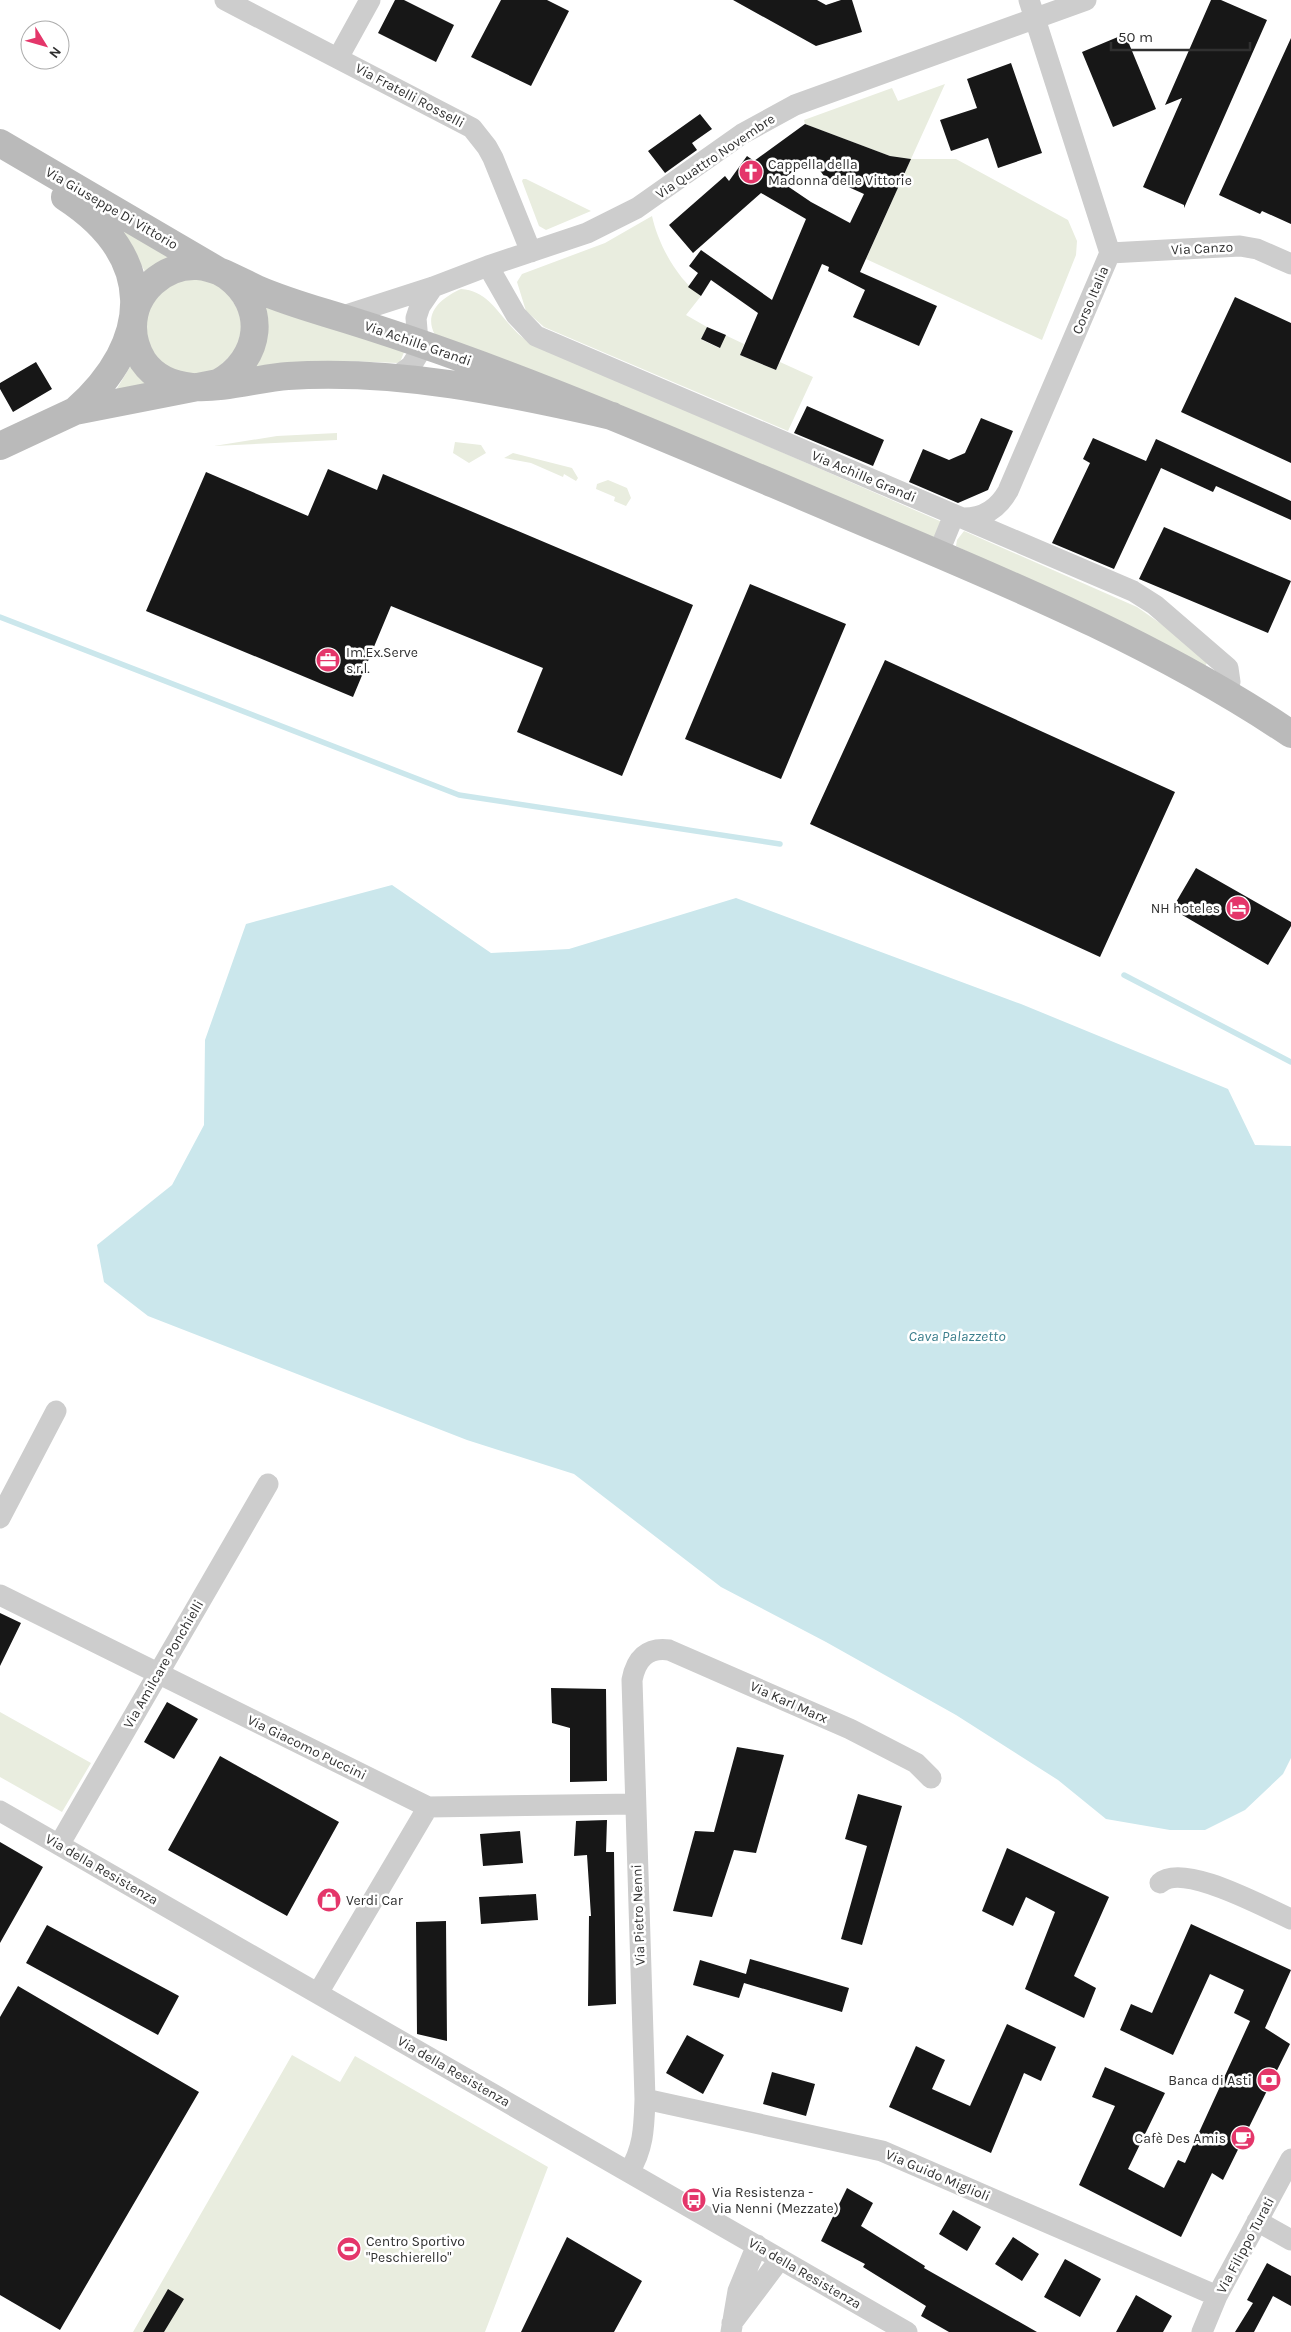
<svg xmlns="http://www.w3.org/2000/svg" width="1291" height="2332" viewBox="0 0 1291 2332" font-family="Karla,sans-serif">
<rect width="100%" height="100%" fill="#fff"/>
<path fill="#e9eddf" d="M945,84L911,159H956L1068,220L1077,241L1076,255L1042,340L866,259L911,159L890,156L805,124L804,120L892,88L898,101Z
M523,179H526L591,211L546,230L539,226L522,181Z
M97,206L168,257V259L145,272L130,243Z
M652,216C658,244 677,279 701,296L686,315L707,327L702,340L719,348L725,335L744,344L740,355L776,370L780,362L813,377L788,431L544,327L526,311L517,282L522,274L605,243Z
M195,276L225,288L242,317V333L238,348L215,371L200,376L168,370L147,346L145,314L163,286Z
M461,289C495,291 503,328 531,343L942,522L933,539L435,335C423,313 441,298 461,289Z
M263,306L405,350L400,362L398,363L347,361L255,367Z
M130,367H133L148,385L116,390Z
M337,433V440L214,446L277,436Z
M455,442L481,445L486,453L469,463L453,453Z
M513,453L572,468L578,478L576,481L564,474L563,477L531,463L504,458Z
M608,480L627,488L631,498L626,506L614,501L615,497L596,489L597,484Z
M964,531L1137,607L1210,658L1204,668L956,546L957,540Z
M0,1712L91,1763L62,1812L0,1777Z
M292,2055L340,2082L355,2056L548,2167L485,2332H133Z"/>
<path fill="#cbe7ec" d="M392,885L491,953L569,949L736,898L1021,1004L1228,1089L1255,1145L1291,1146V1758L1283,1774L1245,1810L1205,1830H1170L1106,1819L1058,1780L956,1715L826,1642L721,1587L574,1474L467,1440L148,1316L104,1282L97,1245L172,1185L204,1125L205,1040L246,924Z"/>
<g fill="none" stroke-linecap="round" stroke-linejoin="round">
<path stroke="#cbe7ec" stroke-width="5.5" d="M0,617L459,795L780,844
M1124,975L1291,1062"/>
</g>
<path fill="#171717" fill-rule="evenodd" d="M395,0H404L454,25L436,62L378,33Z
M501,0H547L569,11L531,86L471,57Z
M733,0H817L826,5L841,0H852L862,32L816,46Z
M1211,0H1221L1267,20L1184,208V205L1143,187L1182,98L1165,105Z
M1125,34L1156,109L1113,127L1082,52Z
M1291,38V224L1262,211L1260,214L1219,195Z
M1011,63L1042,153L998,168L988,138L951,151L940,120L977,108L967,79Z
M700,114L712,129L692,143L697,150L665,173L648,151Z
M805,124L890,156L911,159L860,272L937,306L919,346L853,317L865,290L828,271L829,267L822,264L776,370L740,355L758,313L711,280L701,296L688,287L698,273L689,266L701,250L772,300L806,219L761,193L693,253L669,225L725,176L729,181L747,156L754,161ZM811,158L824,176L864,194L850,223L811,202L780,181Z
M1235,297L1291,323V463L1181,412Z
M707,327L726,335L720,348L701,339Z
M36,362L52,389L13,412L0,389V383Z
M807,406L884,440L873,466L794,433Z
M981,418L1013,431L988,490L958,503L909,482L923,449L949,460L965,453Z
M1093,438L1146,461L1156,439L1291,501V520L1216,486L1213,492L1161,468L1114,569L1052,543L1090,463L1083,459Z
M328,469L377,490L383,474L693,605L622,776L517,732L543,668L391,606L353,697L146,611L206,472L308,516Z
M1164,527L1291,581L1268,633L1139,579Z
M750,584L846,624L781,779L685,739Z
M885,660L1175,792L1100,957L810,824Z
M1196,868L1291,922V926L1268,965L1172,909Z
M0,1613L21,1623L0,1666Z
M551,1688L606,1689L607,1781L570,1782V1728L552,1723Z
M167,1702L198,1719L174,1759L144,1742Z
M737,1747L784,1755L756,1853L734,1850L712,1917L673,1911L695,1831L714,1832Z
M220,1756L339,1822L287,1916L168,1850Z
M858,1794L902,1806L862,1945L841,1939L867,1846L845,1839Z
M607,1820L606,1852H614L616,2004L588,2006L589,1916H591L587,1855L574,1856L576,1821Z
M520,1831L523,1863L483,1866L480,1834Z
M0,1842L43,1867L0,1943Z
M1007,1848L1109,1897L1074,1976L1096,1988L1084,2018L1025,1989L1055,1912L1026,1897L1013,1926L982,1911Z
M536,1894L538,1920L481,1924L479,1897Z
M446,1921L447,2041L417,2034L416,1922Z
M1191,1924L1291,1970L1265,2028L1290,2044L1223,2180L1212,2173L1181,2237L1079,2185L1115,2106L1092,2097L1105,2067L1165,2093L1128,2169L1164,2188L1178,2160L1185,2163L1250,2021L1234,2013L1244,1990L1210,1974L1173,2055L1120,2030L1131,2004L1152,2013Z
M47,1925L179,1996L158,2035L26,1963Z
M750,1959L849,1988L842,2012L744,1983L739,1998L693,1985L700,1960L746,1974Z
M18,1986L199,2092L60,2330L0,2295V2017Z
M1007,2024L1056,2047L1041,2081L1024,2073L991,2153L889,2107L916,2046L945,2060L932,2089L970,2106Z
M687,2035L724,2055L703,2094L666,2073Z
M772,2072L815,2084L806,2116L763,2104Z
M847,2188L873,2203L861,2226L925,2266L924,2268L1037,2332H949L921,2316L926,2306L863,2267L865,2264L821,2241Z
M953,2210L981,2227L967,2251L939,2234Z
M567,2237L642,2281L614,2332H521Z
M1013,2237L1039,2254L1022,2281L995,2264Z
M1065,2259L1101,2279L1080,2317L1044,2297Z
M1267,2263L1291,2276V2306L1273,2296L1254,2332H1235L1253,2303L1247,2300Z
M168,2289L184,2299L164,2332H143Z
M1136,2295L1172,2316L1163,2332H1116Z"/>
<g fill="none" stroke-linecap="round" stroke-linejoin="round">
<path stroke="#cdcdcd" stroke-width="21" d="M225,0L472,128L487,147L493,158L531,252
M338,58L370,0
M1110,253L1240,246L1257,249L1291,264
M488,266L516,315L536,336L1133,591L1155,605L1228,668L1230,682L1225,693
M340,317L433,287L488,266L587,233L637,208L742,134L795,105L1086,0
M396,377L411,366L419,353L416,318L420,306L433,287
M961,518C982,519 998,509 1008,491L1110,253L1029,0
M938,554L954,515
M0,1518L56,1411
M0,1595L428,1807L635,1804
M0,1811L907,2332
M59,1845L268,1484
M1160,1883C1183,1862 1265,1908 1291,1919
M318,1993L428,1807
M645,2099L882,2151L1217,2296
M629,2172C644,2148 644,2126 645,2099L632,1680C636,1659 647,1647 669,1650L850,1729L916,1763L931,1778
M1257,2221L1291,2240
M732,2323L780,2259
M731,2332L738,2291L757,2245
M1202,2332L1217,2296L1291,2159"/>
<path stroke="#bababa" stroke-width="28" d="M0,143L227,276C268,306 262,359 218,383L75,411L0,446
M65,197C157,257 154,341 75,411
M612,416C505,392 399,369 288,376C243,379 175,407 143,361C137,351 133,339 133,327C133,292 164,264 198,266C219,268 239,281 257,289C280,299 303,306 326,313C500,365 667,439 835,510C990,576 1150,639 1291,734"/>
</g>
<defs>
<symbol id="church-disc" viewBox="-11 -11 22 22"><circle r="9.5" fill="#e4366a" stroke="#fff"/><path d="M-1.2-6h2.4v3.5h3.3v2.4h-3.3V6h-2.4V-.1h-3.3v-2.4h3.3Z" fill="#fff"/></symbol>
<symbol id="office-disc" viewBox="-11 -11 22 22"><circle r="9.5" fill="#e4366a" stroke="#fff"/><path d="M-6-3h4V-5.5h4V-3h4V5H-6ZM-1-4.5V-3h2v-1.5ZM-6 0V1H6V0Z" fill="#fff"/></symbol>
<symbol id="hotel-disc" viewBox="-11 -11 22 22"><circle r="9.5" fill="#e4366a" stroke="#fff"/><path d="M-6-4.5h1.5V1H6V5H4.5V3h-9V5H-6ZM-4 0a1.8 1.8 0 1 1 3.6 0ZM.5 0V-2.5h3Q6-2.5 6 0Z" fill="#fff"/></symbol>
<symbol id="shop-disc" viewBox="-11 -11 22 22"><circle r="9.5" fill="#e4366a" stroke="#fff"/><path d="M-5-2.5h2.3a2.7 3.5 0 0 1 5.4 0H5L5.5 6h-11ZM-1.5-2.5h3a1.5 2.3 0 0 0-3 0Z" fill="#fff"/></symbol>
<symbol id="bank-disc" viewBox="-11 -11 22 22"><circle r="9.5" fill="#e4366a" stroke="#fff"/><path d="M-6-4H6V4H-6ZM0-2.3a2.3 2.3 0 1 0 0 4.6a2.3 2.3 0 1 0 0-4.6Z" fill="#fff"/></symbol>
<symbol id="cafe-disc" viewBox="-11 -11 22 22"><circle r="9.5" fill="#e4366a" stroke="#fff"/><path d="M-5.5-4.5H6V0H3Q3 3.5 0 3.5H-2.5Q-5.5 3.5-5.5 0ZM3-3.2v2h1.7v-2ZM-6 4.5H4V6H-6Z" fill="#fff"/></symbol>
<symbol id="bus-disc" viewBox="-11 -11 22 22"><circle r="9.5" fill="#e4366a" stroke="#fff"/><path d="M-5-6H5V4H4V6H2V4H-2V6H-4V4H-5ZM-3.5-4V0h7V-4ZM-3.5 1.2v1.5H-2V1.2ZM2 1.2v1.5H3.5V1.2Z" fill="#fff"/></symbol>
<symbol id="stadium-disc" viewBox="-11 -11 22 22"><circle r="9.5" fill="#e4366a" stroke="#fff"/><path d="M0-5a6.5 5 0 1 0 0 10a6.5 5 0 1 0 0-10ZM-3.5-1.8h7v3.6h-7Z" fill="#fff"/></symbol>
</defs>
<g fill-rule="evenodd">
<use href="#church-disc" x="737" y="158" width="28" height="28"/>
<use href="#office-disc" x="314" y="646" width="28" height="28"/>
<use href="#hotel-disc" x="1224" y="894" width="28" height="28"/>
<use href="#shop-disc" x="315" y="1886" width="28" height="28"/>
<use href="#bank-disc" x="1255" y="2066" width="28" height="28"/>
<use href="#cafe-disc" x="1229" y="2124" width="28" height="28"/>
<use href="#bus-disc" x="680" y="2186" width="28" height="28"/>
<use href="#stadium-disc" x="335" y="2235" width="28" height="28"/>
</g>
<g text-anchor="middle" stroke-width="5" stroke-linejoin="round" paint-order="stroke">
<g font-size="14" fill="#303030" stroke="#fff">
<text transform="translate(410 95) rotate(28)" y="5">Via Fratelli Rosselli</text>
<text transform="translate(715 156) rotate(-34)" y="5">Via Quattro Novembre</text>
<text transform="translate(112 208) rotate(30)" y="5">Via Giuseppe Di Vittorio</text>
<text transform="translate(1202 248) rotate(-3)" y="5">Via Canzo</text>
<text transform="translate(1090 300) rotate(-67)" y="5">Corso Italia</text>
<text transform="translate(418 343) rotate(19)" y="5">Via Achille Grandi</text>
<text transform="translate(864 476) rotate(23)" y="5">Via Achille Grandi</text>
<text transform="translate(163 1664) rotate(-60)" y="5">Via Amilcare Ponchielli</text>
<text transform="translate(789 1702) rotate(24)" y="5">Via Karl Marx</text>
<text transform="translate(307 1747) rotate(26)" y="5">Via Giacomo Puccini</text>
<text transform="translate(102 1869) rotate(30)" y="5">Via della Resistenza</text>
<text transform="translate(638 1915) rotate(-92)" y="5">Via Pietro Nenni</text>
<text transform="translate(454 2071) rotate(30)" y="5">Via della Resistenza</text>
<text transform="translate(938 2175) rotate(23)" y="5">Via Guido Miglioli</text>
<text transform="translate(1245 2245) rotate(-62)" y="5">Via Filippo Turati</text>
<text transform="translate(805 2273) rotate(30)" y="5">Via della Resistenza</text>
</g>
<g font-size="14" fill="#303030" stroke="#fff" text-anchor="start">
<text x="768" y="169">Cappella della<tspan x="768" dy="16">Madonna delle Vittorie</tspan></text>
<text x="346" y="657">Im.Ex.Serve<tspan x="346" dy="16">s.r.l.</tspan></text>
<text x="1220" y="913" text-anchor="end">NH hoteles</text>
<text x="346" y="1905">Verdi Car</text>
<text x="1252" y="2085" text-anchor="end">Banca di Asti</text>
<text x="1226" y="2143" text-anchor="end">Cafè Des Amis</text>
<text x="712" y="2197">Via Resistenza -<tspan x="712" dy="16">Via Nenni (Mezzate)</tspan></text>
<text x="366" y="2246">Centro Sportivo<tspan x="366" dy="16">"Peschierello"</tspan></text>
</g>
<g font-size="15" font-style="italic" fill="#3c7f8c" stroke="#fff">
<text x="957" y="1341">Cava Palazzetto</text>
</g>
</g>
<g transform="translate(45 45) rotate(127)"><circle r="24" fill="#ffffff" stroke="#acacac"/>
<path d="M0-4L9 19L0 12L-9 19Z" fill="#e4366a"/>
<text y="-8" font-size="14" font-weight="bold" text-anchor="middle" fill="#303030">N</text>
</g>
<path d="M1111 42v8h139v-8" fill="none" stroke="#303030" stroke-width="2.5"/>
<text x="1118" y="42" font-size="15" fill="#303030" stroke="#ffffff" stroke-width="4" paint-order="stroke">50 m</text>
</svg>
